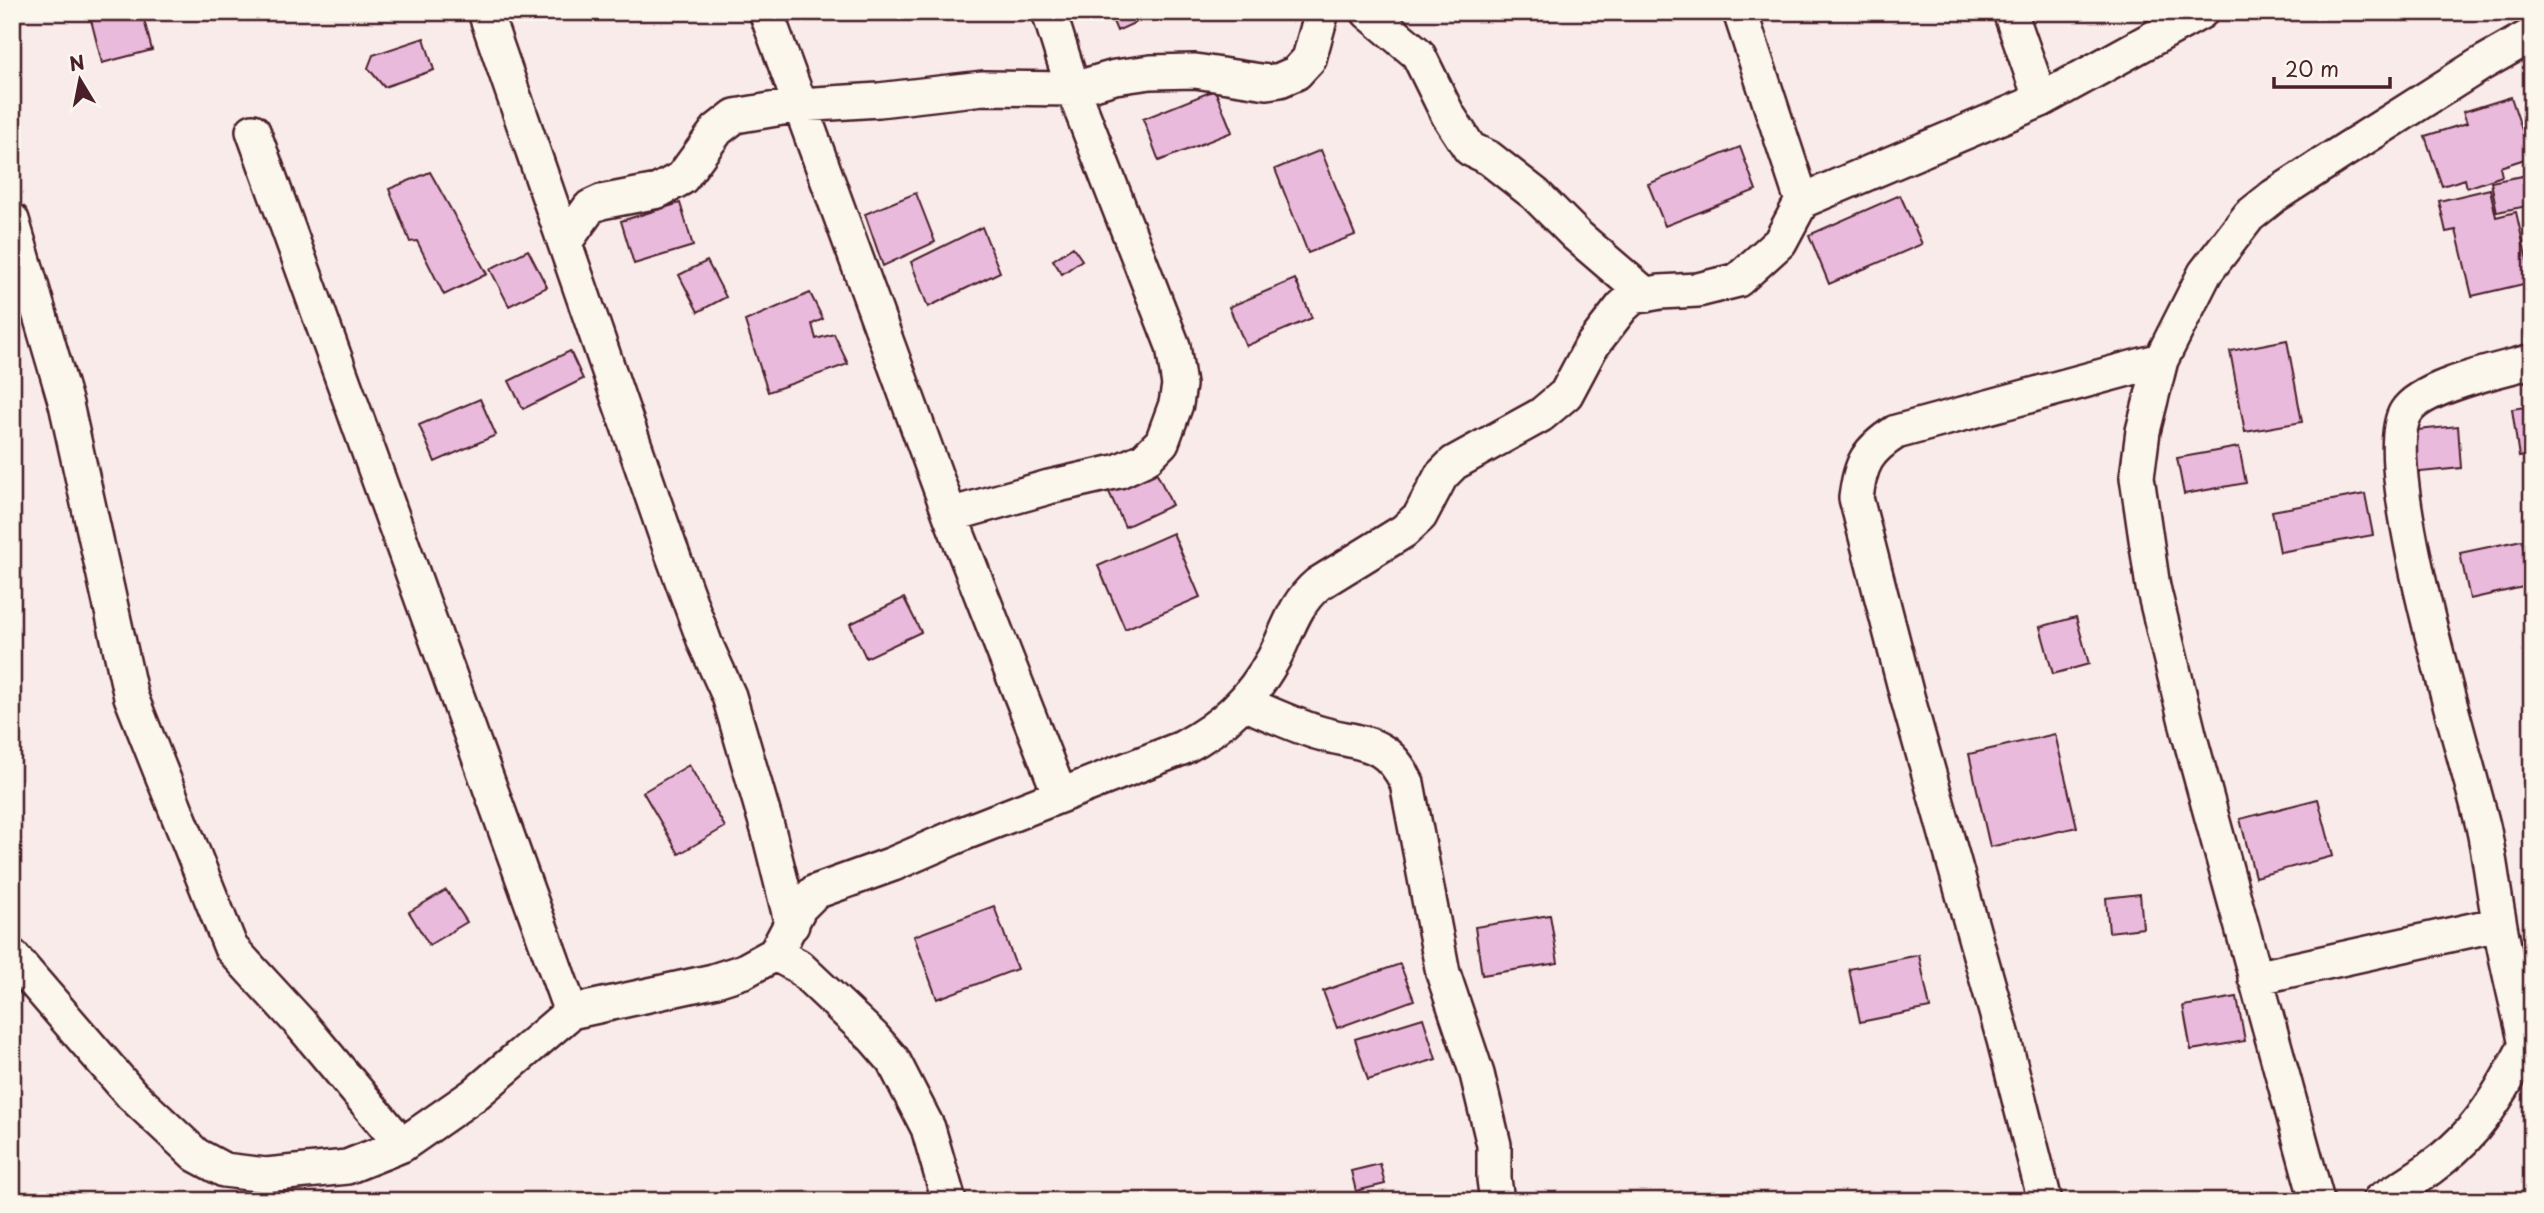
<svg xmlns="http://www.w3.org/2000/svg" width="2544" height="1213" viewBox="0 0 2544 1213" font-family="'Playpen Sans',sans-serif">
<rect width="100%" height="100%" fill="#f8ebe9"/>
<filter id="ink" filterUnits="userSpaceOnUse"><feTurbulence type="fractalNoise" baseFrequency=".0143" numOctaves="2"/><feDisplacementMap in="SourceGraphic" scale="14" xChannelSelector="R" yChannelSelector="G"/><feConvolveMatrix kernelMatrix="1 2 1 2 8 2 1 2 1" color-interpolation-filters="sRGB"/></filter>
<g filter="url(#ink)">
<path fill="#eabadc" stroke="#4a1f2b" stroke-width="2" d="M89,12H142L152,50L102,63Z
M1109,12H1158L1117,31Z
M424,38L434,70L384,87L368,68L373,55Z
M1215,90L1232,132L1159,161L1143,119Z
M2511,97L2531,157L2500,167L2502,176L2467,188L2465,179L2442,186L2425,136L2467,123L2463,112Z
M1740,147L1756,190L1665,226L1648,184Z
M1321,150L1355,235L1308,253L1275,169Z
M430,172L487,274L444,295L417,241L410,242L389,189Z
M2532,174V205L2497,212L2491,182Z
M2490,189L2496,217L2516,212L2532,282L2472,296L2456,230L2446,232L2439,201Z
M916,193L935,242L883,266L865,214Z
M1900,195L1922,244L1829,284L1809,235Z
M680,203L693,246L634,264L621,221Z
M982,227L1000,272L928,307L911,262Z
M1073,247L1082,260L1062,274L1053,260Z
M528,250L547,287L509,306L490,269Z
M707,261L726,297L698,312L679,275Z
M1295,279L1312,318L1246,346L1229,307Z
M810,293L823,319L812,324L816,339L834,334L848,364L768,392L745,321Z
M2287,340L2302,422L2245,432L2230,351Z
M570,351L583,379L523,409L509,381Z
M480,399L496,435L435,462L419,425Z
M2532,406V455L2519,457L2512,409Z
M2458,426L2461,468L2411,473L2407,431Z
M2239,447L2246,483L2184,494L2177,458Z
M1156,471L1172,505L1125,527L1109,492Z
M2365,494L2373,535L2280,552L2272,511Z
M1173,533L1200,597L1125,629L1098,566Z
M2522,540L2532,585L2470,599L2460,553Z
M904,598L921,632L866,658L850,624Z
M2076,617L2089,664L2053,674L2040,627Z
M2055,734L2077,827L1990,847L1969,754Z
M689,765L725,827L679,854L643,792Z
M2318,799L2333,856L2255,877L2240,819Z
M446,890L467,922L429,945L409,912Z
M2140,894L2143,928L2109,932L2106,898Z
M994,906L1017,969L937,999L914,936Z
M1550,915L1558,963L1482,975L1475,927Z
M1919,955L1930,1008L1860,1022L1849,969Z
M1400,964L1414,1000L1337,1028L1323,991Z
M2237,997L2245,1041L2191,1050L2183,1006Z
M1423,1018L1436,1059L1368,1080L1355,1039Z
M1380,1164L1385,1184L1356,1191L1351,1171Z
M1956,1194L1957,1201H1909Z"/>
<g fill="none" stroke-linecap="round" stroke-linejoin="round">
<defs>
<path id="minor" d="M485,12L669,545L705,643L729,696L769,833L792,925
M766,12L950,515L1060,795
M1368,12L1418,54L1448,115L1470,149L1489,158L1535,194L1576,235L1646,295
M1740,12L1802,201
M2010,12L2041,100
M253,131L571,1012
M12,220L66,404L131,697L231,948L300,1023L402,1145
M565,242L590,207L601,202L658,191L682,178L717,130L735,116L800,105L879,100L983,88L1073,89L1115,77L1151,72L1195,71L1267,82L1280,80L1296,73L1309,59L1322,12
M2532,361C2501,370 2422,386 2406,412C2374,463 2466,755 2483,826C2490,857 2493,889 2499,920C2506,962 2517,1003 2526,1045L2532,1058
M950,515L1049,487L1119,471L1145,459L1162,442L1176,404L1179,385L1173,346L1073,89L1049,12
M1244,703C1268,713 1291,724 1316,732C1358,745 1386,737 1407,783L1443,973L1477,1074L1494,1145V1179L1497,1201
M775,954L798,966L873,1037L893,1060L928,1128L949,1201
M12,956L132,1095L196,1155L224,1170L266,1175L347,1167L402,1145L474,1095L571,1012L713,981L744,971L775,954L800,907L815,892L893,864L962,834L1182,748C1224,726 1251,699 1274,658C1288,631 1294,604 1318,584L1404,531L1420,516L1441,476L1454,463L1541,415L1566,394L1591,347L1622,307L1633,297L1660,292L1698,290L1738,280L1780,242L1802,201L2041,100L2201,12
M2255,978L2499,924
M2045,1201L2004,1040L1907,696L1856,498C1860,464 1867,450 1896,432L2161,360
M2317,1201L2189,734L2153,587L2137,477L2143,431L2161,360L2205,273L2249,216L2274,196L2342,152L2481,64L2532,35
M2379,1201C2413,1181 2448,1159 2474,1128C2495,1103 2511,1073 2526,1045"/>
</defs>
<use href="#minor" stroke="#4a1f2b" stroke-width="38"/>
<use href="#minor" stroke="#fbf7ec" stroke-width="33"/>
</g>
</g>
<rect width="2544" height="1213" fill="none" stroke="#fbf7ec" stroke-width="42"/>
<rect x="21" y="21" width="2502" height="1171" fill="none" stroke="#4a1f2b" stroke-width="2.5" filter="url(#ink)"/>
<g transform="translate(80 80) rotate(350)" stroke="#fbf7ec" stroke-width="5" paint-order="stroke">
<path d="M0-5L12 26L0 18L-12 26Z" fill="#4a1f2b"/>
<text y="-10" font-size="19" font-weight="bold" text-anchor="middle" fill="#4a1f2b">N</text>
</g>
<path d="M2274 77v10h116v-10" fill="none" stroke="#4a1f2b" stroke-width="3.5"/>
<text x="2285" y="77" font-size="21" fill="#4a1f2b" stroke="#fbf7ec" stroke-width="5" paint-order="stroke">20 m</text>
</svg>
